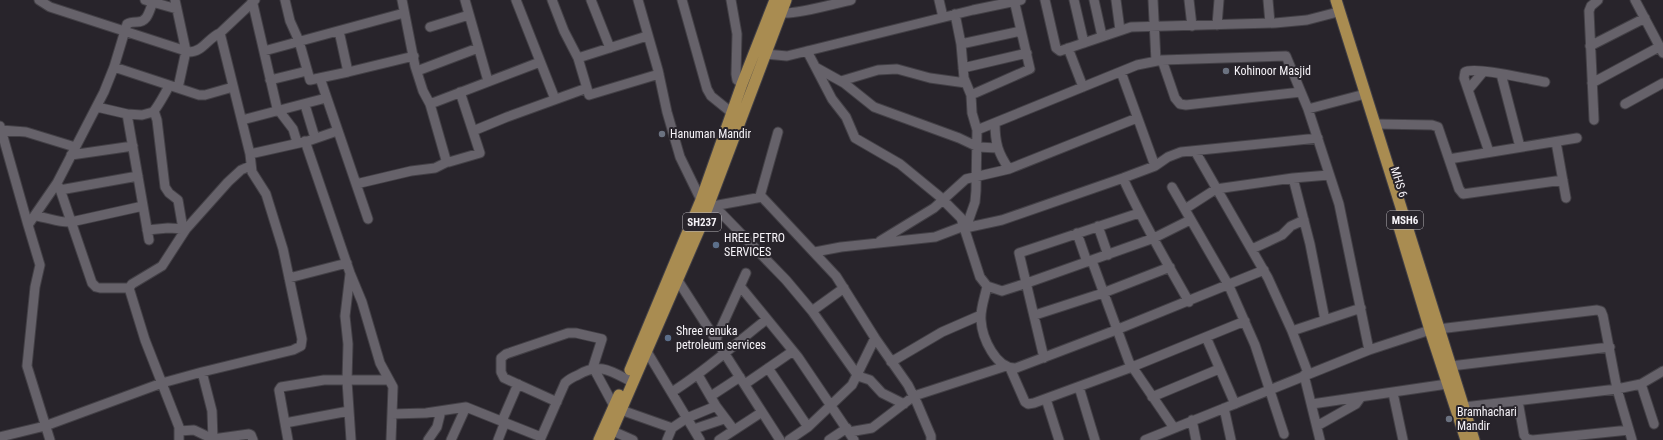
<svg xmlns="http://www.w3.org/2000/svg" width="1663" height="440" viewBox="0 0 1663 440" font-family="'Roboto Condensed',sans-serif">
<rect width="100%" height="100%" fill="#28242b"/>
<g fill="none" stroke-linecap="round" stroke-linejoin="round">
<defs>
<path id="minor" d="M39,0L50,7L189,52C203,52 208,38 220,33
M145,0L177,9
M175,0L186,51L178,88
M252,0L277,108L293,129L297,142
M285,0L290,21L299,41L310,80L348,72
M402,0L415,66L423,91L430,104L446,160L449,162L480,153L460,92
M465,0L488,81
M516,0L555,99
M552,0L564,31L578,58L589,95L659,74
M591,0L610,48
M638,0L658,70L667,112L680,157L701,200L721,213L786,280L812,311L858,376L870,380L882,393L904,404
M682,0L707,89L711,96L732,113
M731,0L737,34L736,74L737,80L742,84
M939,0L943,17
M1045,0L1056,48L1060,51L1131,27L1275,23L1307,20L1334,13
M1074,0L1084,43
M1094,0L1102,36
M1116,0L1120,30
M1153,0L1156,61
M1189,0L1192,26
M1268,0L1270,23
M1635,0L1663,53
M777,12C788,17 837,3 851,0
M1217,25L1219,0
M430,27L469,15
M339,31L348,72L414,56
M961,44L1021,31
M1590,46L1645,18
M1068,48L1083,87
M264,51L404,13
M807,51L832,99L846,117L855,138L900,164L939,196L961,218L980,277L987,286L1002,291L1027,283L1154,238L1190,220
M765,54L787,56L973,10L1021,0
M578,58L647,36
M1162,60L1175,98L1180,104L1186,105L1301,92
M114,67L199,95H205L233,87
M817,68L844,83L874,107L959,138L978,147L997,148
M963,68L1027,53
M417,71L478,48
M1121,72L1155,166
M1501,74L1520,147
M320,78L368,219
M270,80L307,71
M841,81L878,70L897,69L930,78L966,83
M1592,83L1659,47
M1468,90L1483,72
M971,95L1030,69L1014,0
M430,104L540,62
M1625,104L1663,83
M305,105L315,138
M97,107L127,114L149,240
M1308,109L1365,94
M154,111L157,120L165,187L169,193L178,200L183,229
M127,114L142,115L153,112C157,108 166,92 169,86
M242,120L326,98
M1594,120L1589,11L1591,6L1598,0
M995,123C995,143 998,153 1009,169
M1375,124L1432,125L1438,127L1459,189L1463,194L1563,180
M0,126L28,225
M1,130L26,132L75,147
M977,130L1137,65L1162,60L1286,56L1308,109L1339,204L1369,350
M473,131L507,117L587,88
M305,141L350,273L362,302L380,363L393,387L391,440
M1556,142L1566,198
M1195,151L1268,278L1292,331L1308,373
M1489,152L1464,78L1465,72C1474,66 1532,80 1545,82
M250,154L308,141L337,131
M71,155L133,146
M1449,159L1577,138
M1123,178C1142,221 1166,261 1189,302
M1293,178L1310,244L1325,320
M57,183L61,192L92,283L96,287L100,288H129
M356,184L411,171L435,168L447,162
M1172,187L1229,286L1255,345L1284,434
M60,190L138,176
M760,196L778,132
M713,206L762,197L836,276L875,338L908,385L917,403L931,436V440
M1185,209L1216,189L1293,178L1329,175
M35,216C47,217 59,223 71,222L143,206
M1098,226L1108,255
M965,228L1002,220L1123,178L1155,166L1168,157L1181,152L1318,138
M147,230L168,228L186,229
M1077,233L1087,262
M880,241L934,208L966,179L1009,169L1137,118
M1252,249L1282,235L1291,226L1304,220
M815,252L841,247L935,237L964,226L968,222L975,202L976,191L977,130L972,113L971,95L964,78L961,44L955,14
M1092,261L1129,362L1174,428
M350,274L345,316L348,344L347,381L351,440
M289,278L347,263
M677,279L780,440
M740,286L798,357L854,440
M987,286C985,297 980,309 981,320C982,338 996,369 1016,368L1116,330L1264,270
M812,311L844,288
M1035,315L1103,293L1170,267
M1292,331L1361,308
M1206,337L1235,404
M716,339L746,273
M646,350L700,440
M1044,358L1019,253L1139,213
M891,362L942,332L981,315
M1451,366L1610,347
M768,368L808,427
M1010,368L1025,402L1028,404L1034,403L1132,367L1245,321
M202,372L212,411L213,440
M698,375L716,406L734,430
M1304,375L1320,440
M745,384L793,351
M1641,384L1654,424
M1079,387L1095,440
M672,392C706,371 736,343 767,319
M1393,393L1403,440
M711,396L740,377
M1152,397L1219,369
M1046,399L1059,440
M1518,401L1524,435L1527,439L1532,440
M557,402L504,378L501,372V358L506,354L568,333H576L602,339L593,367L614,406
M1312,404L1454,383
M1464,407L1617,389L1641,384L1663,371
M1224,408L1231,440
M621,410L672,428L687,418L716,406
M392,414L426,413L466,407L541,437
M1192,420L1196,440
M502,421L518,384
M285,423L349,411
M1317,426L1356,404L1361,397
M606,428L633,440
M694,429L724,419
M179,431L194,430L213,439L249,434L251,435L253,440
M849,432L872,428L914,396L1006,366
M0,437L45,426L162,383L202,372L293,350L301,346L302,339L283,249L266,194L252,172L250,154L220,33L255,0
M50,440L27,366L35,287L40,265L28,225L57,183L104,92L114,67L127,24C130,22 132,22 137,22C148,22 149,11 153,2
M179,440V427L145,340L129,288L132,284L162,266L186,229L228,182L241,170L250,166
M288,440L279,390L281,387L324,380H389
M428,440L437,427L441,411
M451,440L466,407
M498,440L505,422
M540,440L565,383C568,380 573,377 578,375C600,362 611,371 632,382
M667,440L672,428
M719,440L762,412
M789,440L808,427L852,385L875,338
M829,440L847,428
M1145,440L1369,350L1430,330L1597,310L1601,311L1603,316L1617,389L1632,440
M1533,440L1629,430"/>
<path id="major" d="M1336,0L1474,440
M1399,227L1430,330L1466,440
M630,370L701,200L742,84L775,0
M599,440L619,395
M608,440L699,230L786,0"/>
</defs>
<use href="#minor" stroke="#434046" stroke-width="11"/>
<use href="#major" stroke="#434046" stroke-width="13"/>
<use href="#minor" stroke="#66626a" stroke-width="9"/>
<use href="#major" stroke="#a98c51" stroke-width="11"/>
</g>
<g fill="#6b7280" stroke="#28242b" stroke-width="1.5">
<circle cx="1226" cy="71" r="4"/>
<circle cx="662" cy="134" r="4"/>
<circle cx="1449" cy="419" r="4"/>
</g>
<g fill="#5c6f8a" stroke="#28242b" stroke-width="1.5">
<circle cx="716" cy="245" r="4"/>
<circle cx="668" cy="338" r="4"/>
</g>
<g text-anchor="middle" stroke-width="4" stroke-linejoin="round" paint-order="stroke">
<g fill="#28242b" stroke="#b8b5ba" stroke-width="1">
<rect x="1387" y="211" width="36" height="18" rx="3"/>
<rect x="683" y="213" width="38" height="18" rx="3"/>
</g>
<g font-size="11" font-weight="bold" fill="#f6f3f8">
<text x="1405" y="224">MSH6</text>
<text x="702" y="226">SH237</text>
</g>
<g font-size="12" fill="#f6f3f8" stroke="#28242b" text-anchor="start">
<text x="1234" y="75">Kohinoor Masjid</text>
<text x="670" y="138">Hanuman Mandir</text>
<text x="724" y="242">HREE PETRO<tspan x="724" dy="14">SERVICES</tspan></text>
<text x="676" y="335">Shree renuka<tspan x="676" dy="14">petroleum services</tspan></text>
<text x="1457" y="416">Bramhachari<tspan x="1457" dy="14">Mandir</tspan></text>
</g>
<g font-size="12" fill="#f6f3f8" stroke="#28242b">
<text transform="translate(1399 182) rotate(73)" y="4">MHS 6</text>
</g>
</g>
</svg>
